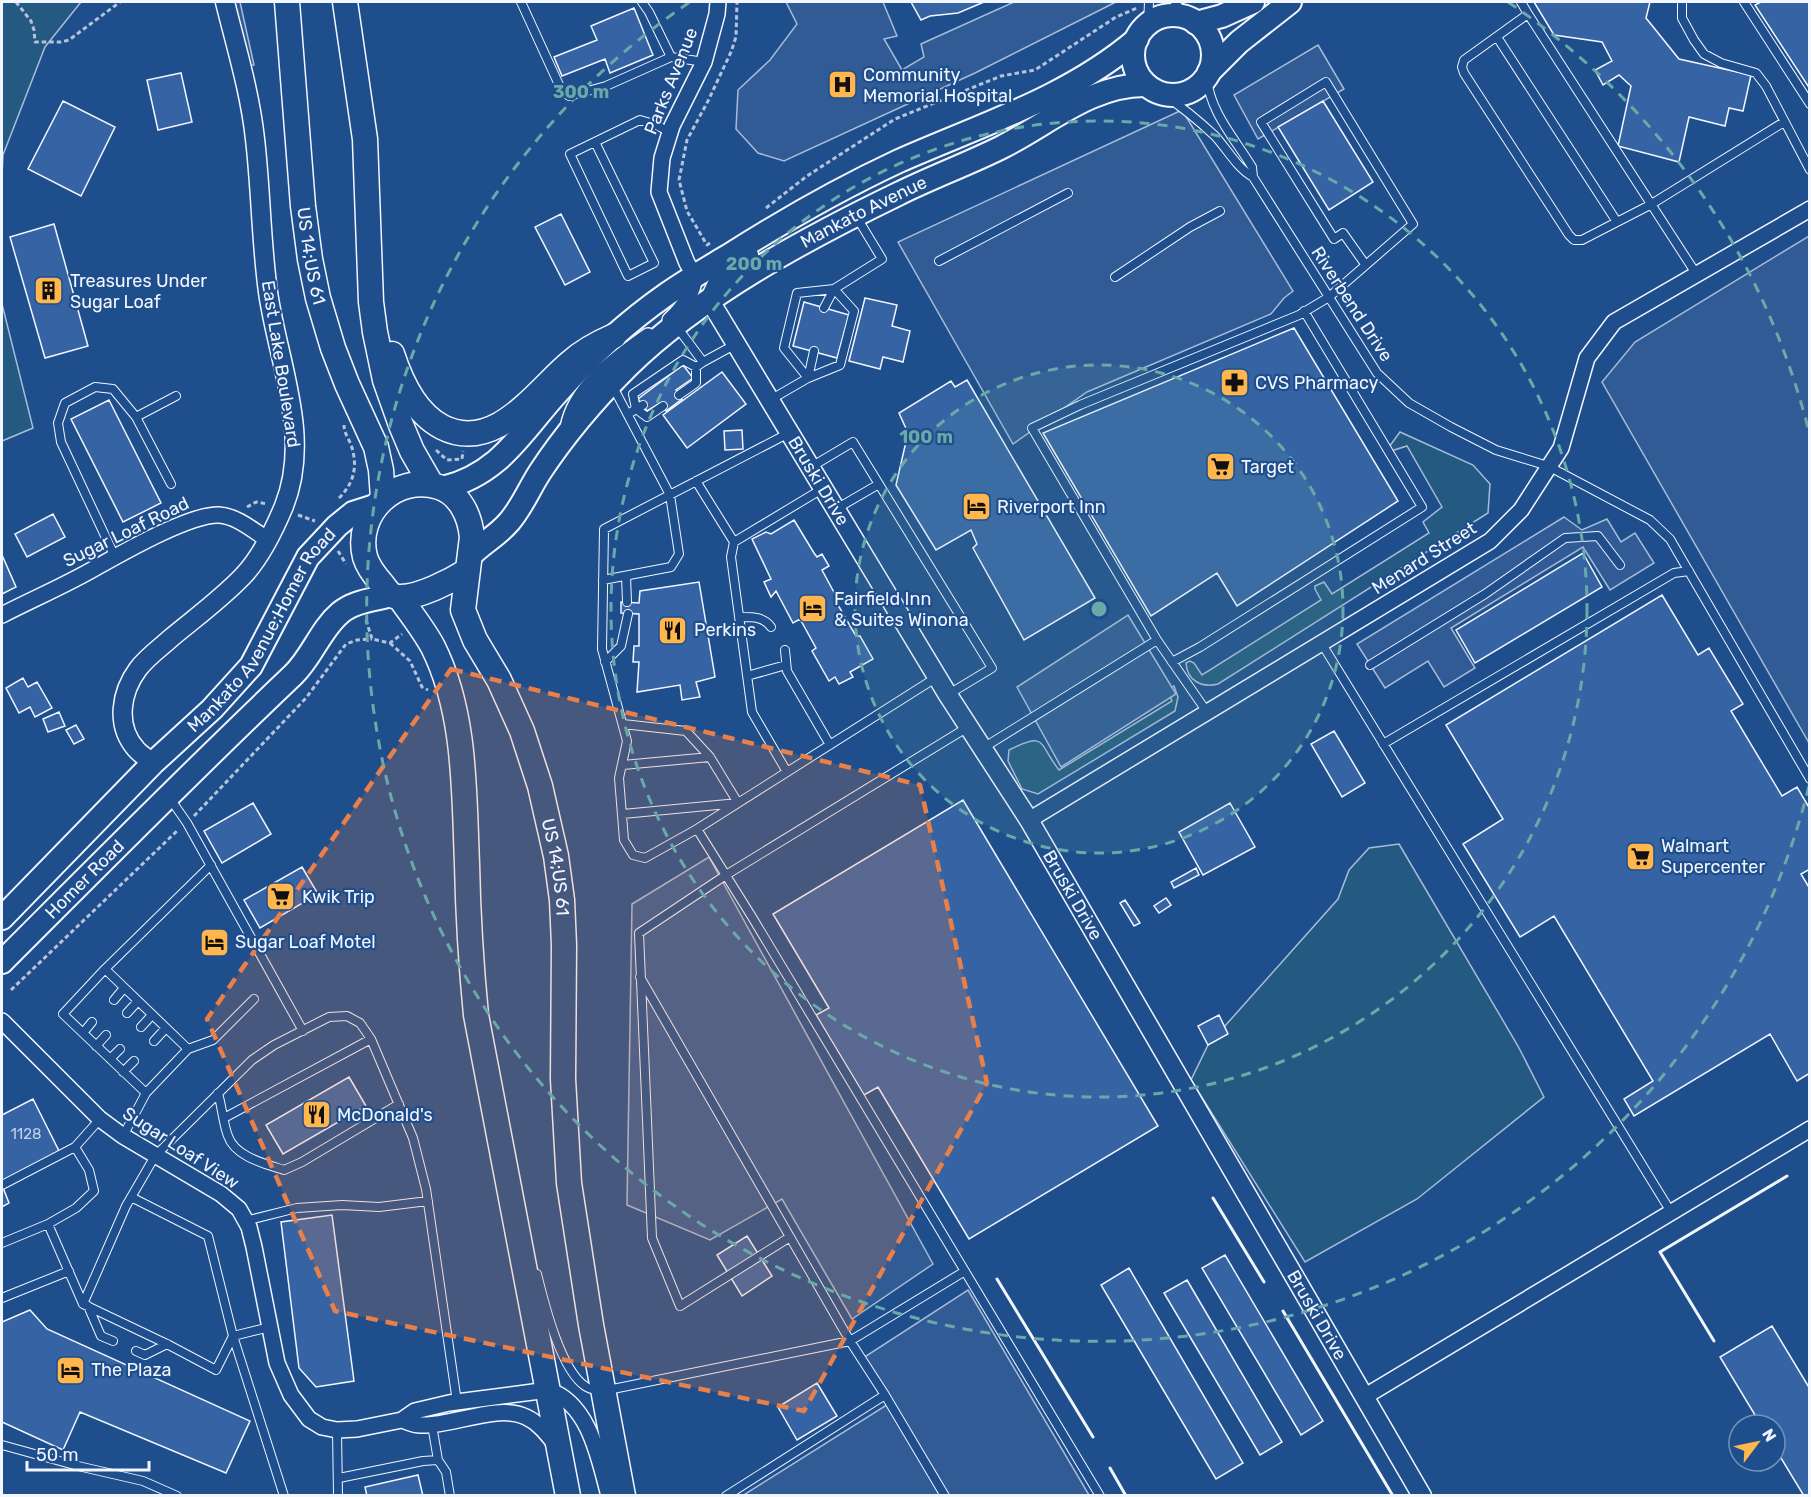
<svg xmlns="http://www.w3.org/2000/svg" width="1811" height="1497" viewBox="0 0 1811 1497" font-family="Rubik,sans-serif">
<rect width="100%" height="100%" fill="#1f4e8c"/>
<path fill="#245a82" stroke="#a8bbd7" stroke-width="1.5" d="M2,2H81L45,47L3,155L2,176Z
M2,304L33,428L2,441Z
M1400,432L1473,465L1490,484L1488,513L1218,684C1202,688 1187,681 1186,663L1190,661L1194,663L1202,675L1321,600L1315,589V586L1324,582L1332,594L1429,533L1423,522L1442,507L1407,446L1391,451L1389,447Z
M1174,686L1178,697L1175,711L1038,794L1022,789L1008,761L1009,750C1047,731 1038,743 1059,770L1172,701L1167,689Z
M1399,844L1518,1046L1544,1097L1417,1199L1305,1262L1191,1080L1208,1045L1338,899L1349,870L1369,848Z"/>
<path fill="#305b95" stroke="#a8bbd7" stroke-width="1.5" d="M230,2H240L254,65L244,67Z
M786,2H883L897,36L884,39L902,70L924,57L921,44L1014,2H1116L975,73L784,161L758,153L736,129L738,90L770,60L797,24Z
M1318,45L1344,89L1258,139L1234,95Z
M1182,110L1293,291L1284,298L1271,314L1087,392L1013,444L898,242Z
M1809,236V743L1602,382L1635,342Z
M1564,517L1582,530L1607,519L1621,542L1635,533L1654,563L1610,590L1583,547L1451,628L1475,668L1444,687L1428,661L1385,688L1357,644Z
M1128,615L1176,694L1061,767L1017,687Z
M709,857L933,1264L852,1319L782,1199L710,1240L627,1205L632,904Z
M968,1290L1089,1495L742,1496L890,1403L863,1358Z"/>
<path fill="#3563a3" stroke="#f2f6ff" stroke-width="1.5" d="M911,2H984L958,13L930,16L921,20Z
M1534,2H1650L1646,18L1679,59L1751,75L1743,111L1729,108L1725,126L1689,117L1679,162L1618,146L1631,86L1619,75L1603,85L1595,70L1612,61L1602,42L1554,35Z
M1761,2H1810V89L1755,5Z
M634,8L653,55L610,73L605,59L562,76L554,57L597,40L591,26Z
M181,73L192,122L158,130L147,80Z
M63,101L115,127L81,196L28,169Z
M1323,101L1373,182L1329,210L1278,127Z
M561,214L590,272L565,285L535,227Z
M54,224L88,346L45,358L10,237Z
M865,298L897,305L892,326L910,331L903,362L883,357L880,369L849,361Z
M804,302L849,315L837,358L793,346Z
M1294,328L1398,501L1237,606L1217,573L1151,616L1043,433Z
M683,365L693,378L676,390L682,399L666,411L660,403L647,411L638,399Z
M722,372L746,404L687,448L663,415Z
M967,380L1095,598L1024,640L973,548L977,544L971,530L936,550L896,485L908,433L899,413L951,381L955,387Z
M109,400L161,503L123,522L71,419Z
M742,430L743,449L725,450L724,431Z
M53,514L65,537L27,557L15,534Z
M794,520L814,553L817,557L822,554L829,566L822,570L836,596L835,600L856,636H860L873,659L850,672L853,677L839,684L835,677L829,681L812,651L816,648L800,619L793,623L776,591L771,597L764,582L771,579L752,539L766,532L771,534Z
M1583,553L1602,587L1475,663L1456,630Z
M2,555L16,587L2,594Z
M699,582L715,677L696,682L700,697L682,700L680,685L637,692L639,662H633L634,646H639V614L621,613V602L639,603L640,591Z
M1662,595L1698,655L1709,648L1743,704L1731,711L1782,796L1797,787L1810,809V869L1801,874L1810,889V1073L1797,1081L1770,1034L1634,1116L1624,1099L1653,1081L1554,916L1520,937L1463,844L1503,819L1446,725Z
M23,678L28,687L37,682L52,708L35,717L30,707L19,713L6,688Z
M59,712L65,726L48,732L43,719Z
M76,725L84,739L74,744L66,730Z
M1334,731L1365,783L1342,797L1311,744Z
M963,800L1158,1126L969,1239L878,1087L864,1095L816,1015L829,1008L773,914Z
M253,803L271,834L222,863L204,831Z
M1230,803L1255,847L1203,875L1179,832Z
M302,867L318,894L260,928L244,900Z
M1196,868L1199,875L1174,888L1171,882Z
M1166,898L1171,905L1159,913L1154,906Z
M1125,900L1140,923L1134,926L1120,903Z
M1219,1015L1228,1034L1208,1045L1198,1026Z
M349,1077L366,1106L283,1154L266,1125Z
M33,1099L60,1153L2,1182V1115Z
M2,1185L9,1203L2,1207Z
M332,1215L354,1381L316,1387L299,1368L281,1222Z
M747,1236L772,1276L742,1296L717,1255Z
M1225,1255L1323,1421L1301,1435L1202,1268Z
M1129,1268L1243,1463L1216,1479L1101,1285Z
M1187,1280L1282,1442L1260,1455L1164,1293Z
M30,1310L47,1329L250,1421L226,1473L80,1412L63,1450L2,1422V1322Z
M1772,1326L1810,1389V1496H1804L1775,1448V1425H1761L1720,1357Z
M817,1383L837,1416L797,1440L778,1407Z
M418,1475L423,1496H367L365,1487Z"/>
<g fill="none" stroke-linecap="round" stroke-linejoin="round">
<defs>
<path id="service" d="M521,2L560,87L569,96L606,86L671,57L704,62
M642,2L649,12L671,57
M1175,2L1185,17
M1521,2L1528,14L1464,60L1462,67L1464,73L1569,235L1574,240H1582L1650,205L1784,122
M1682,2V18L1694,40L1704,54L1721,63L1756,73L1766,86L1810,170
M1744,2L1810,104
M1528,14L1697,275
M1148,25L1149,2
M1497,37L1617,222
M1207,77C1209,111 1235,139 1252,167L1253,177
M1164,95C1182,107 1199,121 1215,136C1227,149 1237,168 1253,177L1377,373L1409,403L1451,427L1496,450L1548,466L1650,520L1670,539L1810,779
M595,142L654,263L628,276L570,154L640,120L654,124L670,132
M939,261L1068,193
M1115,277L1190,227L1220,211
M677,327L703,362L736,344
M808,378L840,365L854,311L834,289L882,259L856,216
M808,378L814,351
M679,395L696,383V367
M770,400L808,378L784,348L797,293L834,289L824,308
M643,405L636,409L647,417L663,406
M628,414L636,409L633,394L683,360L696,367L703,362
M811,467L853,442L992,668L949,694
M696,481L734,542
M171,484L136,417L176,396
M822,489L734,542L731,557L752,712L787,772L937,677
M836,509L879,484
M115,557L61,442L58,423L65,403L95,387L113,389L136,417
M626,576L627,602
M603,580L671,567L679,554L670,495L612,385
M739,617C751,617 763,616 771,627
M1322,644L1671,1212
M785,650L787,671L830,745
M605,662L621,646L628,614
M1172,662L1200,647L1422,507L1304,311
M1370,665L1485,594L1565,538L1598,536L1620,565
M747,676L786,665
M1207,712L1157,640L1032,428L1080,405L1299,315L1329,297L1413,224L1326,82L1261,122L1334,239L1343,233L1365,264
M623,724L686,731L710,757
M1383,744L1674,573L1689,571
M983,748L1157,640
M623,765L710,757L738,803L623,814
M787,772L697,829L752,917L1100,1496
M169,797L187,823L303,1031
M697,829L645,858L633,855L624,840L619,778L627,741L602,649L604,529L789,433
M105,969L63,1014L146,1093L188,1049L105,969L211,865
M640,977L850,1341L885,1395L945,1496
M114,1000L124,988
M127,1013L138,1001
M141,1027L152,1015
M83,1033L92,1022
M154,1041L166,1028
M96,1046L106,1035
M188,1049L213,1040L254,999
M110,1059L120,1049
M123,1072L134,1061
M218,1093C222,1107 223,1123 228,1136C235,1157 266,1164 284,1170L302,1162L399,1104
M224,1118L371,1039
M100,1119L75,1147L89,1170L94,1191L76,1208L48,1224L83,1304L167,1344L216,1370L233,1336L270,1327
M123,1136L146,1093
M2,1185L75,1147
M131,1197L208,1236L233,1336L284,1496
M245,1221L297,1208L342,1205L379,1207L428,1201
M790,1237L680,1306L652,1238L639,933L726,875L968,727
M2,1243L48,1224
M537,1274C544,1302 560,1369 585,1386C590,1390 597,1390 603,1391L850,1341L965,1271
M2,1298L69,1271
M83,1304L126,1206L155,1156L252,1060L274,1045L329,1017L347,1016L360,1023L371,1039L413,1138L426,1189L457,1402
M88,1306L101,1336L113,1341
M136,1351L145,1355L167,1344
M432,1425L438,1460L446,1472L450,1496
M337,1430L338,1496
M2,1445L78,1466L143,1481L177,1496
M339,1478L423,1461L438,1460
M726,1496L885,1395"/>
<path id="minor" d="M670,320C683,308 693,294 695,276L687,263L659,192L662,158L672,126L704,62L717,14L718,2
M568,428C575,387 616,359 648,336
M2,615C33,599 66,585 97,567C124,552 190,514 219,515C237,516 254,531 268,540
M1029,820L1490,541L1521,510L1561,448L1587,358L1614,322L1810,209
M2,1021L100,1119L123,1136L221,1194L239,1209L249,1227L254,1247L277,1363L291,1395L309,1419L322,1427L337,1430L357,1429L402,1420L415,1411L449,1403L548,1390C589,1403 599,1458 609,1496
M1364,1397L1810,1129
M402,1420C408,1422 414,1425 420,1425C451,1427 497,1403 526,1417C539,1423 547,1434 556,1445"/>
<g id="tertiary">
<path id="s1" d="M749,255C730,267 716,278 710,301L948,695L1029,820L1422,1496"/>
<path d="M153,763C147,758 140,754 136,749C115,725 121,692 138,669C147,657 160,648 171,638C195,618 221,599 243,576C261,557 274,530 284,506C312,436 278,363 268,292C261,241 261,190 255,139C250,92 236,47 225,2"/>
</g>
<g id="primary">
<circle cx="1173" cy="55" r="40"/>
<path d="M1196,23L1222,16L1253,2"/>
<path d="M1209,72L1239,42L1290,2"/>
<path d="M443,488C501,474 522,431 559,391C591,355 627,322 667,294C687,280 708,268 728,256C783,221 841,188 899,161C980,125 1068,98 1137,39"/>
<path id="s2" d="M471,555C483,543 498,535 509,522C522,507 529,489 540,472C565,434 595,399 627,367C699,296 807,238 898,194C932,177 968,164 1002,147C1048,124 1092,84 1146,85"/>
<path id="s3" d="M2,918L153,763L212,709L251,666L308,557L337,526L353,513L375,506"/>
<path id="s4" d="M2,962C98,866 194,769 293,675C312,657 320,630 340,613C354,601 374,600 391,595"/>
</g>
<g id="trunk">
<path id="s5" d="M287,2L303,206L310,259L318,298L333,348L347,384L376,447L381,470L383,498"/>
<path d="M345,2L365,139L371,302L375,332L385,380L401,425L412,451L431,484"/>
<path d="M392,354C401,382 415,413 442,427C495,454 536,391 571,362C584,350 598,343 614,336"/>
<path id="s6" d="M467,571C451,581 418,598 399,597C390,597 387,590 382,584C375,576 368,567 365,557C354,513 396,473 439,487C460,494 470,516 472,537L463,610L475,640L499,680L522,731L540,786L556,856L562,900L564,945L563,1079L569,1183L591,1325L623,1496"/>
<path d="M400,598C411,614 424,630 433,647C466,713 464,792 467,864C468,914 471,964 476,1015L568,1496"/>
</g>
</defs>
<use href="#service" stroke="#f2f6ff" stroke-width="10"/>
<use href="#minor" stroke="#f2f6ff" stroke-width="18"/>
<use href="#tertiary" stroke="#f2f6ff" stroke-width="21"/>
<use href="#primary" stroke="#f2f6ff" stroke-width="26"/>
<use href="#trunk" stroke="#f2f6ff" stroke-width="27"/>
<path stroke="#b3c4dc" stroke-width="3" stroke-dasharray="4.5 3" stroke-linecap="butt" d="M16,2L31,21L34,30L35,42H61L69,40L120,2
M766,208L807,176L895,119L1001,76L1035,70L1116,17L1137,8
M710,243L707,245L687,211L679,180L687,140L708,101L731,52L736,37L737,2
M436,450L447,460L462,459L463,451
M339,498C353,484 358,468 352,448C350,440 344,434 344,425
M247,507L256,502L267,504
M298,515L315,521
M338,551L346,564
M366,620L372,639L390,643L402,634
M390,643L410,661L422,687L428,690
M194,816L306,698L346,644L357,640L372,639
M11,990L178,830"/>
<use href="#service" stroke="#1f4e8c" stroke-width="8"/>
<use href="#minor" stroke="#1f4e8c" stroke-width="15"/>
<use href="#tertiary" stroke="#1f4e8c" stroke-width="18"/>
<use href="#primary" stroke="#1f4e8c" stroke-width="22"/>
<use href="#trunk" stroke="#1f4e8c" stroke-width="24"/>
<path stroke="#f2f6ff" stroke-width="3" d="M1213,1198L1264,1282
M997,1279L1093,1437
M1283,1311L1393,1496
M1714,1341L1660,1252L1787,1176
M1110,1468L1126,1496"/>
</g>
<path fill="#ea8049" fill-opacity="0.2" stroke="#ea8049" stroke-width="4.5" stroke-dasharray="12 8" stroke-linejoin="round" d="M451,669L920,785L987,1083L804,1411L335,1311L207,1019Z"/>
<circle cx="1099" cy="609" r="244" fill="#6aa9a8" fill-opacity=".12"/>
<g fill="none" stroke="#6aa9a8" stroke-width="3" stroke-dasharray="10 8">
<circle cx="1099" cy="609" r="244"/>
<circle cx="1099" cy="609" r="488"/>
<path d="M1809 786A732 732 0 1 1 690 2M1508 2A732 732 0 0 1 1809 432"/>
</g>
<defs>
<symbol id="hospital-square" viewBox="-11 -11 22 22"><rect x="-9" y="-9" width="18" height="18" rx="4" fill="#ffb74d" stroke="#1f4e8c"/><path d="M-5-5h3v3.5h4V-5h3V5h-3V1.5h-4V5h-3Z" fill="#111"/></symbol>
<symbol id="building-square" viewBox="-11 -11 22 22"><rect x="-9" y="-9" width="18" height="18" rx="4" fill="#ffb74d" stroke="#1f4e8c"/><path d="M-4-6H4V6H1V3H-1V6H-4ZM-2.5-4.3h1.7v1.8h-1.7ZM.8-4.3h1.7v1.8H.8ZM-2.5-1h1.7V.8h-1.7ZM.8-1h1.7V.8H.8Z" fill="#111"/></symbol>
<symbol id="pharmacy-square" viewBox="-11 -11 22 22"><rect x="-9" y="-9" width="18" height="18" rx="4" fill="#ffb74d" stroke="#1f4e8c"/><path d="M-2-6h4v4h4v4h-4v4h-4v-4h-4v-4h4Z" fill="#111"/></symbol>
<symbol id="supermarket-square" viewBox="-11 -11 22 22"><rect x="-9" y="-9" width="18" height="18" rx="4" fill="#ffb74d" stroke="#1f4e8c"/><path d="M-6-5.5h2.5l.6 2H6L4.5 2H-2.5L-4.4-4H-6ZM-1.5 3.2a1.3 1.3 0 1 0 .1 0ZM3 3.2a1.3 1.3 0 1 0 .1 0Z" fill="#111"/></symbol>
<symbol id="hotel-square" viewBox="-11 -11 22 22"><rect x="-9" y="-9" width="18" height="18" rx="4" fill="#ffb74d" stroke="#1f4e8c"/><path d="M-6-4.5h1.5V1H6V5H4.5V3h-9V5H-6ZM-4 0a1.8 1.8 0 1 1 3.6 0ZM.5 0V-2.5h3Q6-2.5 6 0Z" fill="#111"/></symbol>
<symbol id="restaurant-square" viewBox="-11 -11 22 22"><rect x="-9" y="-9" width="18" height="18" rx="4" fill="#ffb74d" stroke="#1f4e8c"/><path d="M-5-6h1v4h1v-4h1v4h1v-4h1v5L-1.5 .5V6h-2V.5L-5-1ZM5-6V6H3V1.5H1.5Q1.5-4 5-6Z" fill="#111"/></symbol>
</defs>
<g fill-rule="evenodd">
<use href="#hospital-square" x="826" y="68" width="33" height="33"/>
<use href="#building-square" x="32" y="274" width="33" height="33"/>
<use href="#pharmacy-square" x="1218" y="366" width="33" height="33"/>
<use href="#supermarket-square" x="1204" y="450" width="33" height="33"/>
<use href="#hotel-square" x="960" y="490" width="33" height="33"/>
<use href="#hotel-square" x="796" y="592" width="33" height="33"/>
<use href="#restaurant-square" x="656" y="614" width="33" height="33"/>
<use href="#supermarket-square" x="1624" y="840" width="33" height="33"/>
<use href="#supermarket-square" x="264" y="880" width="33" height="33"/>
<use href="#hotel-square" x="198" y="926" width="33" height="33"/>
<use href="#restaurant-square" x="300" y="1098" width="33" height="33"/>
<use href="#hotel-square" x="54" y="1354" width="33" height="33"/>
</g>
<g text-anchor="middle" stroke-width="4.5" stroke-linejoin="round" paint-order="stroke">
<g font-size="15" fill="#c3d1e8">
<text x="26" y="1139">1128</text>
</g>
<g font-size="18" fill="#f2f6ff" stroke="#1f4e8c" text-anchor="start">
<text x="863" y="81">Community<tspan x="863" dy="21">Memorial Hospital</tspan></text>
<text x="70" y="287">Treasures Under<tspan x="70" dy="21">Sugar Loaf</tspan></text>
<text x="1255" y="389">CVS Pharmacy</text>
<text x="1241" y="473">Target</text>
<text x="997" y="513">Riverport Inn</text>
<text x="834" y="605">Fairfield Inn<tspan x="834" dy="21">&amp; Suites Winona</tspan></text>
<text x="694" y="636">Perkins</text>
<text x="1661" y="852">Walmart<tspan x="1661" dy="21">Supercenter</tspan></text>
<text x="302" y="903">Kwik Trip</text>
<text x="235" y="948">Sugar Loaf Motel</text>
<text x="337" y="1121">McDonald's</text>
<text x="91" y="1376">The Plaza</text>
</g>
<g font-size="18" fill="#f2f6ff" stroke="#1f4e8c">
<text transform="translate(671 81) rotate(-68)" y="6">Parks Avenue</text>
<text dy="6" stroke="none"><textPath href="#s2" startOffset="530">Mankato Avenue</textPath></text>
<text dy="6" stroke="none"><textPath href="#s5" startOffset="255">US 14;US 61</textPath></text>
<text transform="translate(1352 304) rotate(57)" y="6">Riverbend Drive</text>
<text transform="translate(281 364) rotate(81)" y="6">East Lake Boulevard</text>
<text dy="6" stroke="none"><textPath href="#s1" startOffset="272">Bruski Drive</textPath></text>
<text transform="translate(126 532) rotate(-26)" y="6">Sugar Loaf Road</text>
<text transform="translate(1424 558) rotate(-32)" y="6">Menard Street</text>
<text dy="6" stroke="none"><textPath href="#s3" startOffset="390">Mankato Avenue;Homer Road</textPath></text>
<text dy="6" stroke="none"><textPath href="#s6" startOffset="664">US 14;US 61</textPath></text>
<text dy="6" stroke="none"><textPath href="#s4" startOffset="117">Homer Road</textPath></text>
<text dy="6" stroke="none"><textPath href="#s1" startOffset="758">Bruski Drive</textPath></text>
<text transform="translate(181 1148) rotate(33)" y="6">Sugar Loaf View</text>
<text dy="6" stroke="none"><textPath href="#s1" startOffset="1244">Bruski Drive</textPath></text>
</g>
</g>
<circle cx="1099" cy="609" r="9" fill="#6aa9a8" stroke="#1f4e8c" stroke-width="3"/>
<g font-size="18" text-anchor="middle" font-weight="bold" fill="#6aa9a8" stroke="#1f4e8c" stroke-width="4.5" stroke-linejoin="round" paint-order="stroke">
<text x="581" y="98">300 m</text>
<text x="754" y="270">200 m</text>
<text x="926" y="443">100 m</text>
</g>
<rect width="1811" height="1497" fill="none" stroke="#f2f6ff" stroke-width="6"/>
<g transform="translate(1757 1443) rotate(58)"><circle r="28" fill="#1f4e8c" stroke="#7391ba" stroke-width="1.5"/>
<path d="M0-4.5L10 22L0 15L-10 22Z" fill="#ffb74d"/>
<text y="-9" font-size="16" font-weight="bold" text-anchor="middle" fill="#f2f6ff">N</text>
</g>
<path d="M27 1461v9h122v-9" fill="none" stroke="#f2f6ff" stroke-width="3"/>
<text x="36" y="1461" font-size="18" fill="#f2f6ff" stroke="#1f4e8c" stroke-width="4.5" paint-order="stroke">50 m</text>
</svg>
